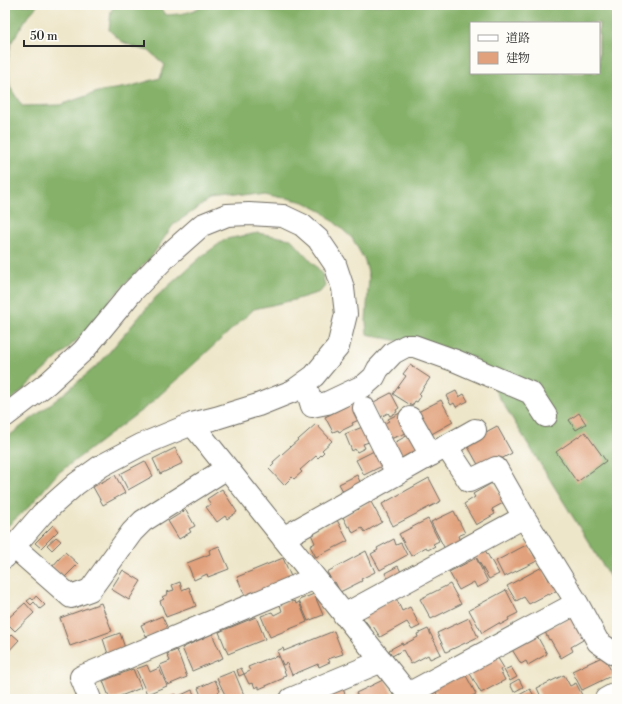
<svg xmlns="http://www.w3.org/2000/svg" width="622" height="704" viewBox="0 0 622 704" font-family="'Libre Bodoni','Noto Serif JP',serif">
<rect width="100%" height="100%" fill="#fdfcf7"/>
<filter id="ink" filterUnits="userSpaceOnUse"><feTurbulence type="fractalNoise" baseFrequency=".025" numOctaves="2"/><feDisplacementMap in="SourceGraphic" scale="8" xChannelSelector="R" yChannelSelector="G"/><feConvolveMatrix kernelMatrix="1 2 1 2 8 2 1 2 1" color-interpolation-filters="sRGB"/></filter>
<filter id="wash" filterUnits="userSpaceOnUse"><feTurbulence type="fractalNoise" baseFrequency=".012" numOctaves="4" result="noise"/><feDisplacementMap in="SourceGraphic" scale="16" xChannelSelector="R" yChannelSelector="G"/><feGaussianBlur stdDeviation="0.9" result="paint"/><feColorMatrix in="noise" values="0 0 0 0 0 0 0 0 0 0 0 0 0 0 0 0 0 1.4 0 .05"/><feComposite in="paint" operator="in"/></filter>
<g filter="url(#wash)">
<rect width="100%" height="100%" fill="#eee6c9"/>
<path fill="#85b169" stroke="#586e4a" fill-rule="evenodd" d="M5,5H38L28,16L11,43L8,60L10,87L22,106L60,105L101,91L128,87L160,78L165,65L149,51L136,48L121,41L109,30L111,11L115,5H157L166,15C178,14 192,14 202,5H617V584L613,582L475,358L367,334L366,321L369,277L365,261L352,238L323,212L304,202L265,193L209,200L173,225L152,256L110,300L89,329L5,406ZM471,23H599V73H471Z
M258,233L291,239L322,273L325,286L320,292L294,300L254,309L150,404L57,474L29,507L5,528V439L61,396L100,363L156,297L202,256L226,239Z"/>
<g id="blocks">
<path fill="#e1a17c" d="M410,365L430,378L419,394L421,396L417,402L415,401L412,406L393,394L406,376L403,374Z
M456,391L459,397L464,394L468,401L456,407L454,403L451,405L446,396Z
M391,393L399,408L396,410L397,412L390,416L388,413L379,418L372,403Z
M441,400L453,422L428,436L416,413Z
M353,403L361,419L352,423L353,425L339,432L338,430L333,432L325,417Z
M402,412L409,432L390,439L383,424L389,421L388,419Z
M579,413L586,424L576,430L569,420Z
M316,424L332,441L322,450L324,452L318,458L316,456L300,470L302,472L294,479L292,477L284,485L269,469L274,464L273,462Z
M365,426L372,441L363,444L365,448L357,452L355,449L352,451L345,434Z
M497,426L512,453L481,470L466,443Z
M585,432L606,461L577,482L556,452Z
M412,433L419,452L410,456L409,454L400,459L392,444Z
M175,448L183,463L160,474L153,459Z
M376,450L384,465L364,475L356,460Z
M145,461L153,476L128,490L120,474Z
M115,475L125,493L103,505L93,487Z
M357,475L361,484L344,493L339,484Z
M429,478L441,501L393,526L382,504Z
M492,483L505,502L492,509L495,514L476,525L464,504L475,497L473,494Z
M222,489L237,512L227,519L225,516L217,522L206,507L211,504L207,499Z
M372,496L374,500L371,502L382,522L365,532L362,528L353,533L350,526L348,527L343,517L368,503L366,499Z
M186,510L195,526L189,529L191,532L179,539L168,521Z
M454,511L465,533L458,536L461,544L446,551L431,522Z
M428,519L439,541L433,544L435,546L428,550L426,547L411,556L399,534Z
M337,520L348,541L316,557L310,546L315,543L311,534Z
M53,525L58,531L41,548L35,543Z
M56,537L61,541L52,550L47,545Z
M394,539L396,545L401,543L407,555L380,570L371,554L378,550L377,548Z
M528,544L537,561L504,577L496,561Z
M219,546L229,569L208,577L207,574L194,580L187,563L210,554L209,550Z
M485,550L499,574L489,579L475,555Z
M366,551L375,572L361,579L362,581L340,592L335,582L333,583L327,572Z
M65,552L78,564L64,578L52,567Z
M283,558L292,579L246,598L237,577Z
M476,558L488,582L477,588L474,582L459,590L449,572Z
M398,566L403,576L390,583L385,573Z
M544,566L546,570L544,571L550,582L554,580L559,589L549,595L548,594L529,604L524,597L516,601L507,586Z
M123,570L141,581L129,600L111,589Z
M180,582L182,590L189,587L196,606L166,617L160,601L164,599L162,597L168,594L167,592L174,590L172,585Z
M450,584L461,604L431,619L420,599Z
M506,590L518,613L508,618L509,620L500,625L499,623L482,633L469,610Z
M314,594L323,615L308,621L299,600Z
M36,596L45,605L40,609L34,602L31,605L27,601L31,598L33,600Z
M396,598L402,611L410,607L420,626L412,630L407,622L380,637L373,626L370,627L363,618L364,613Z
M291,600L292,602L295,601L296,604L299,602L307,622L270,637L261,616L272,612L274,615L282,611L280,605Z
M25,603L34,613L15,631L5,621Z
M101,603L112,631L70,646L60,618Z
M162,616L169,631L147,638L141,625Z
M256,617L265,639L228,654L219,632Z
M573,617L586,633L581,636L583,640L571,647L573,651L561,658L550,639L549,640L544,630Z
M469,618L478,637L446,652L437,633Z
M428,629L441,654L430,659L428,655L411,664L403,650L392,656L389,650L402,643L403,645L418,637L417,634Z
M334,631L343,654L328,659L330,662L319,667L318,664L292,675L287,663L283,665L277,651L283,648L284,651Z
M120,633L125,648L108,654L103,639Z
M12,634L19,640L5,655V635L8,638Z
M212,634L223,658L192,671L182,648Z
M536,634L547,654L528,665L526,661L521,664L511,648Z
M177,650L187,677L168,685L160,665L170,661L167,654Z
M496,655L504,668L500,670L505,680L481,693L468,670Z
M278,656L286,675L283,676L284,678L259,689V686L255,688L253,683L249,684L244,674L250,671L248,667L267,659V660Z
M604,656L613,675L582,690L572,671Z
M147,665L150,672L159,668L167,686L147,694L136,669Z
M511,667L517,677L510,681L504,670Z
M241,668L244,674L239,676L237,670Z
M133,669L141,688L113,699H110L103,681Z
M234,671L244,695L234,699H227L217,678Z
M464,672L476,694L466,699H439L436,692L428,697L425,691Z
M564,675L570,686L576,683L584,699H572L570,695L563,699H542L537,688Z
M385,679L395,699H359L356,693Z
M519,679L523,687L514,692L510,684Z
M215,680L220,691L218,692L221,699L202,698L198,688Z
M343,689L347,699H320Z
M530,689L536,699H512Z
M192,690L196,699H162L176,694L177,697Z"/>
</g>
</g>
<g filter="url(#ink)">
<use href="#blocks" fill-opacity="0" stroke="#6f6c62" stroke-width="1"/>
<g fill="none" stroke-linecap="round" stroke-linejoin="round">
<defs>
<path id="minor" d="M305,383L312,406L327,403L365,385L374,377L378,369L393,353L406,346H414L456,361L531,393L546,416
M364,408L397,474
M5,416L48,383L84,350L131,293L167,256L202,225L227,215L249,214L283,216L302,225L318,239L335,264L343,288L346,314L338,347L314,376L293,391L258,405L216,418L192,424L141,445L101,466L76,484L42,514L5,557
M410,418L431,455
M192,424L412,699
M446,446L469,481L496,468L524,517L577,603L598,642L617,655
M283,538L475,430
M14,547L71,597L90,590L132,532L143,521L227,468
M344,615L524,517
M408,694L577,603
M90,699L81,677L315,578
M291,699L382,661
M606,699L617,693"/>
</defs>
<use href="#minor" stroke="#6f6c62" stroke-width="24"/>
<use href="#minor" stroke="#fff" stroke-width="22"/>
</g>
</g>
<rect width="622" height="704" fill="none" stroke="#fdfcf7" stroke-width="20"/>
<rect x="470" y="22" width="130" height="52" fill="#fdfcf7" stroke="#a9a8a5"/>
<rect x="478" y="35" width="20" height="6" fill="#ffffff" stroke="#a9a8a5"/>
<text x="506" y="42" font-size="12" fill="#2b2b2b">道路</text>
<rect x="478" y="52" width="20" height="12" fill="#e1a17c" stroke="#a9a8a5"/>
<text x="506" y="62" font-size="12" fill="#2b2b2b">建物</text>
<path d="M24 40v6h120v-6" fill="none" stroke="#2b2b2b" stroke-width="2"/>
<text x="30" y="40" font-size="12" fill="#2b2b2b" stroke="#fdfcf7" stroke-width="3" paint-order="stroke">50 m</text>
</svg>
